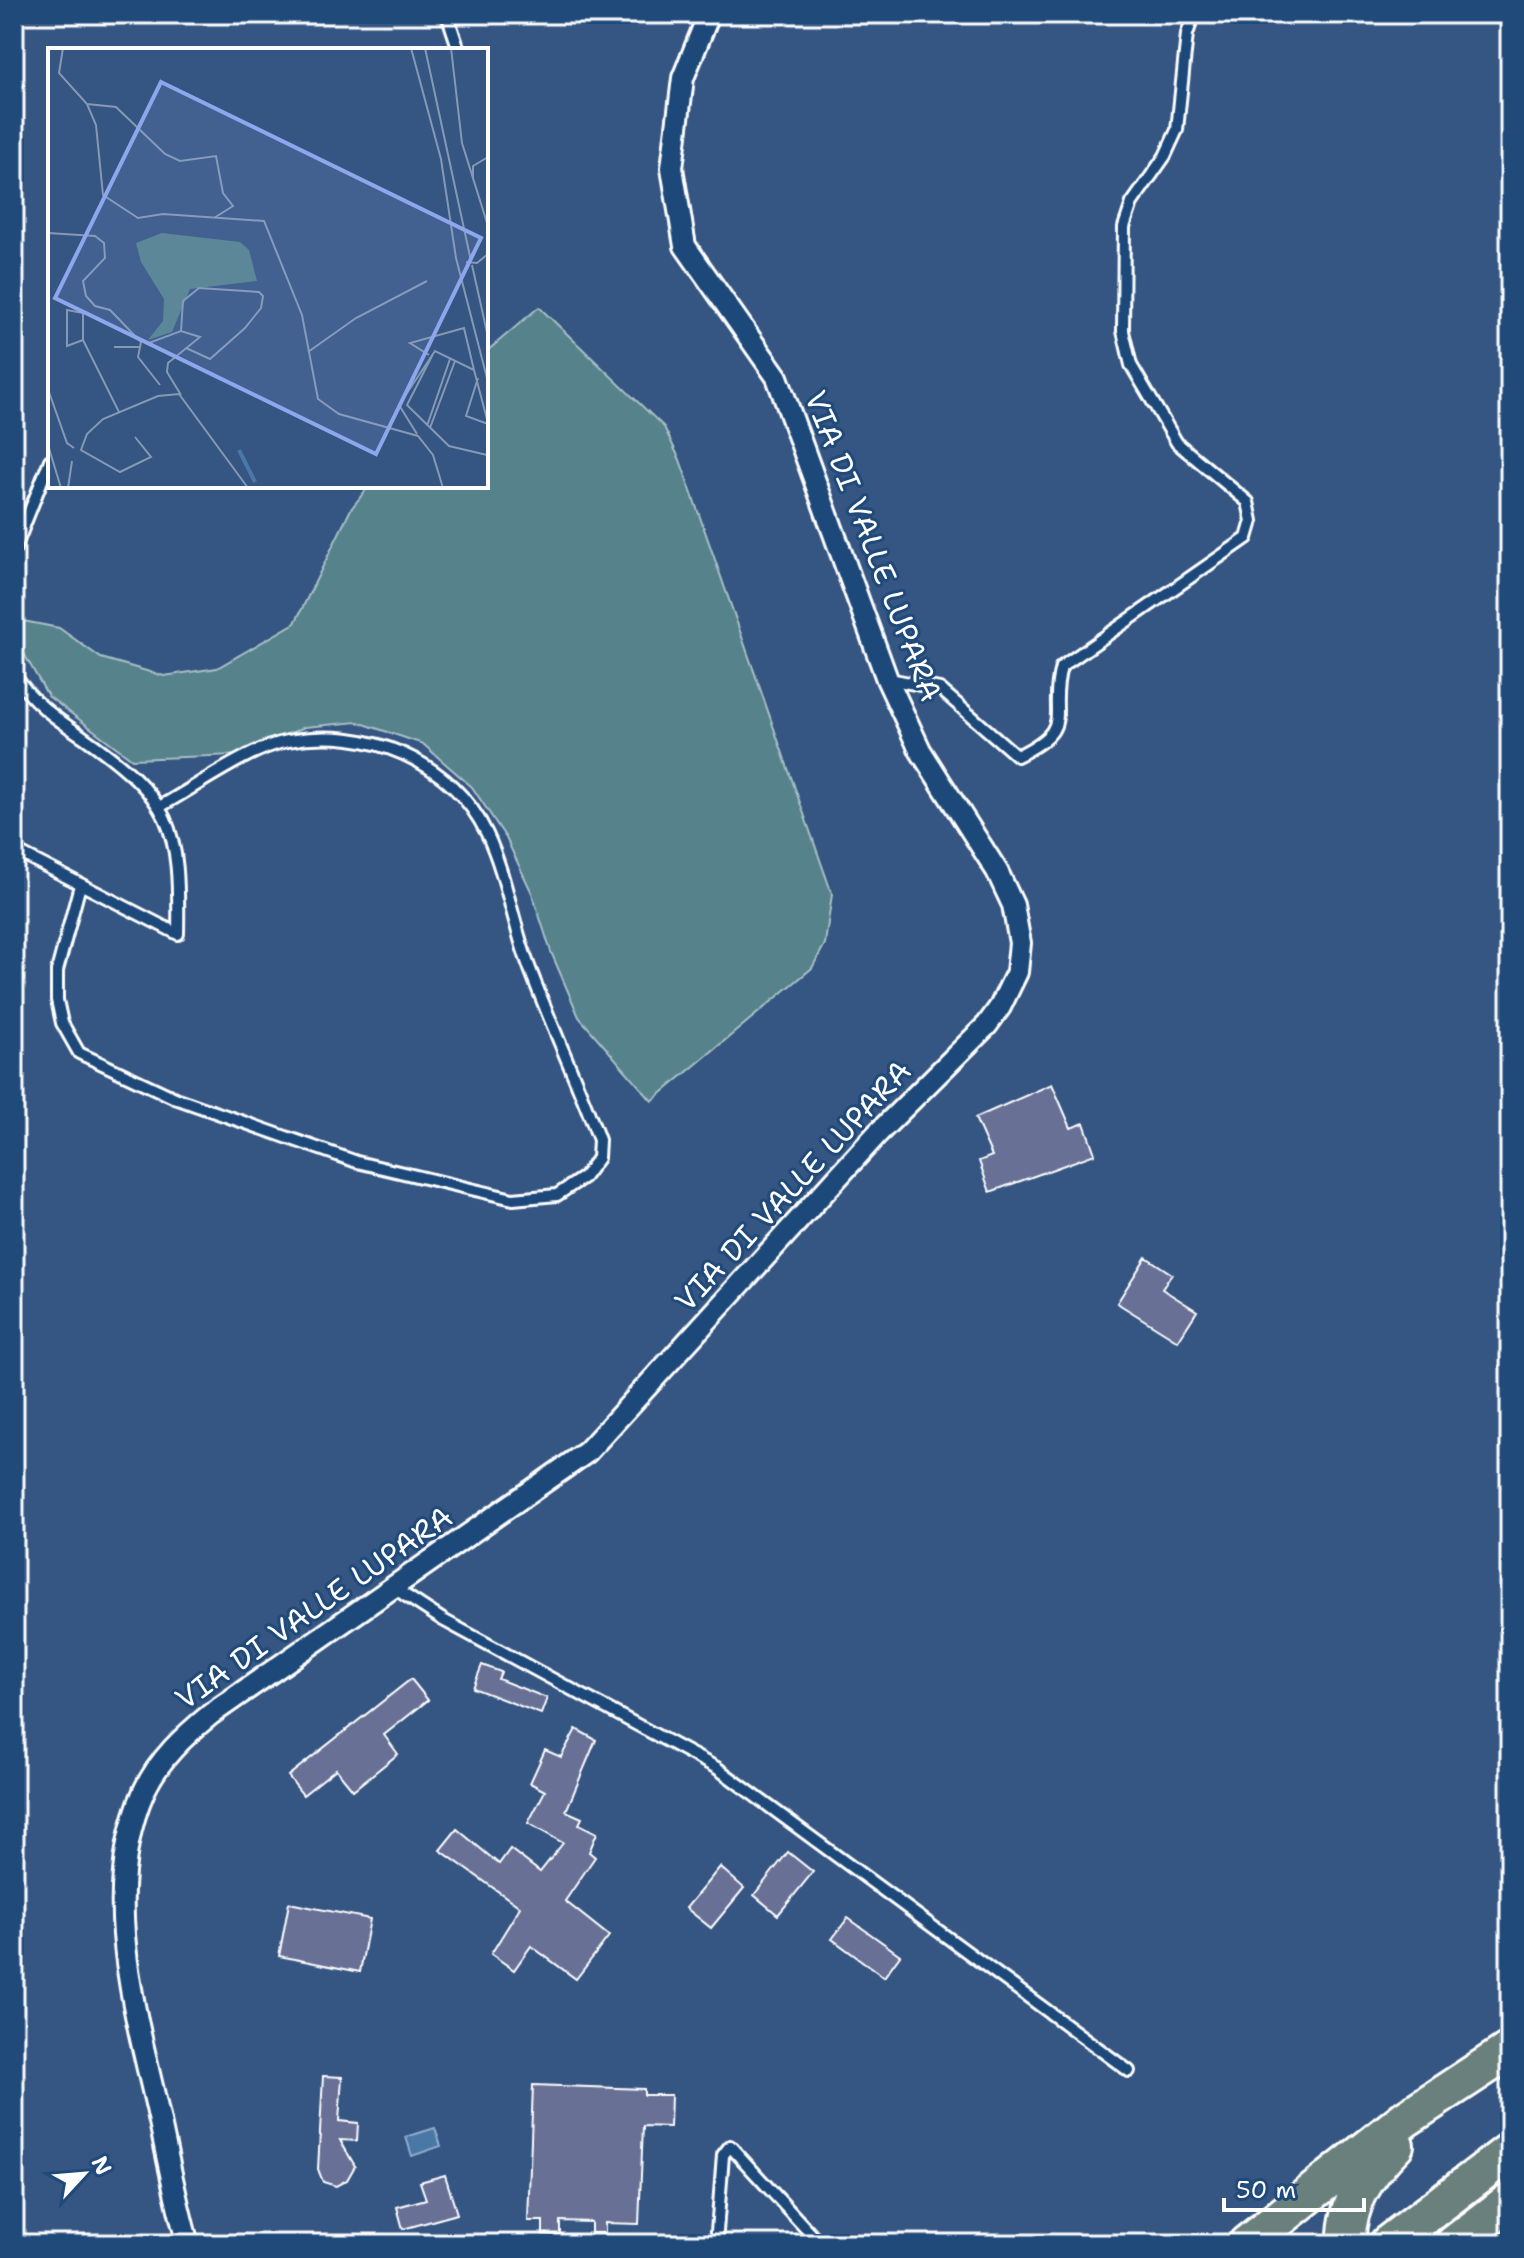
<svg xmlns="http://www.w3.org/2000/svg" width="1524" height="2258" viewBox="0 0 1524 2258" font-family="'Shantell Sans',sans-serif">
<rect width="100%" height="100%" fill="#355582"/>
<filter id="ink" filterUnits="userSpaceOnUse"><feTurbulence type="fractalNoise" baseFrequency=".0125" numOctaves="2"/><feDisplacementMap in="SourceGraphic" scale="16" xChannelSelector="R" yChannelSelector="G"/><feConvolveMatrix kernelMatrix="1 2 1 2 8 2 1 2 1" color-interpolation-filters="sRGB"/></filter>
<g filter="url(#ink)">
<path fill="#54828b" stroke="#aac0c5" stroke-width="2" d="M539,307L664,427L680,460L832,894L825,944L812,968L652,1101L579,1017L551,952L532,893L506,838L472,787L423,744L358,722L305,727L236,755L132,759L48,696L19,645L23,621L59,628L101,658L164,676L217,668L295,623L351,509L369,486H486V352Z"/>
<path fill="#4a78a6" stroke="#92aeca" stroke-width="2" d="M435,2128L441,2146L412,2156L406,2137Z"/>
<path fill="#676f96" stroke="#fff" stroke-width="2" d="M1052,1084L1071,1128L1084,1123L1095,1154L990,1192L979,1161L992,1156L975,1118Z
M1146,1257L1172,1274L1162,1289L1197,1311L1178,1341L1117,1303Z
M482,1665L501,1672L498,1679L547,1698L541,1714L473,1688Z
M411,1679L428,1700L384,1735L398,1754L353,1790L336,1769L303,1795L288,1776Z
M576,1729L596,1740L566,1811L582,1818L579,1824L597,1833L589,1852L595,1857L565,1901L609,1936L576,1979L531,1946L514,1970L491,1954L520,1907L440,1850L457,1829L499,1864L510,1849L540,1872L563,1843L528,1823L545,1791L530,1783L545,1750L561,1757Z
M788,1852L813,1872L778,1915L754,1895Z
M720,1867L744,1888L711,1928L686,1908Z
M289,1903L370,1919L360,1972L279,1956Z
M848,1918L900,1955L884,1977L832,1939Z
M323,2076L342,2077L339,2121L358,2123L357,2141L340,2140L355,2166L347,2180L336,2186L323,2182L318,2169Z
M533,2085L644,2089V2095H671L670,2127L643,2126L639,2224L605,2223V2233H591V2222L560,2221V2235L543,2234V2221H528Z
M445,2175L457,2214L403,2229L397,2207L426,2199L420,2182Z"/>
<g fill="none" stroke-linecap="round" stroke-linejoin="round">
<defs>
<path id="service" d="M447,14L459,50
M14,551L50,460
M14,674C31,701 55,718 82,736C173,800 180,826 178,934L14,850
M889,679L940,689L1017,756C1078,726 1047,717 1061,667L1247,538L1252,521L1248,502L1177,443L1131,365L1123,331L1124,227L1132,203L1165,156L1177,130L1187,34L1194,14
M80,885L57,971V1000L62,1023L79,1053L175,1098L357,1162L513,1199L557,1195L584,1177L598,1158L599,1140C577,1080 549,1021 527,961C512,919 506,875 487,834C452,760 366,726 288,741C249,748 196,787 159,807
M394,1588L443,1620L717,1768L1129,2071
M716,2244L723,2155L730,2146L820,2244"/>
<path id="minor" d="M188,2244C175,2199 167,2153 157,2108C134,2007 100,1891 144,1791C159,1759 184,1736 211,1714L587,1452L877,1134L987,1025L1000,1007L1017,972L1020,943L1013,905L997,871L920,750L887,679L777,377L685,246L672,168L683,78L709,14"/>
<path id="motorway" d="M1247,2244L1405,2119L1510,2050
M1347,2244C1345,2204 1368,2172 1395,2145
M1388,2244L1510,2151
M1454,2244L1510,2201"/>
</defs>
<use href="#service" stroke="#fff" stroke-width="16"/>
<use href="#minor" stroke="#fff" stroke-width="26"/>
<use href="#motorway" stroke="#fff" stroke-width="42"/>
<use href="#service" stroke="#1f4a7a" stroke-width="10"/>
<use href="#minor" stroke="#1f4a7a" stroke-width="20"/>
<use href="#motorway" stroke="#6a807d" stroke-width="36"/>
</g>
</g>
<g text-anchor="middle" stroke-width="6" stroke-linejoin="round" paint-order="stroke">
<g font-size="30" fill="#fff" stroke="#1f4a7a">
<text transform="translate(873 546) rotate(69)" y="10">VIA DI VALLE LUPARA</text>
<text transform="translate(793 1186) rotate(-47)" y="10">VIA DI VALLE LUPARA</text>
<text transform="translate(314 1608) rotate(-35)" y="10">VIA DI VALLE LUPARA</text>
</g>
</g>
<g transform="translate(48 48)">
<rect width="440" height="440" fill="#355582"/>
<path d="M114,185L192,194L201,202L209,233L142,241L124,284L100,292L115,273L116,251L93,214L88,195Z" fill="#54828b"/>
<path fill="none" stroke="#4a78a6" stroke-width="4" d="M191,402L207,434"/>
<path fill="none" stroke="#8699b4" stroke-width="2" d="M15,0L11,25L39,56L48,77L55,147L90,170L115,166L216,173L254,267L270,351L291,366L370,388L385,407L395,440M363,0L393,111L408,210L440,334M377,0L423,213M403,0L414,95L440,178M39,56L68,59L117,106L132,113L168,108L175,145L185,158L166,170M425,130V118L440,109M0,185L47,188L56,195L57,210L35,233L38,248L47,258L62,262L93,294L90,309L112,337M418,214L429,215L440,206M424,217L440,289M19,262L35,265V292L19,298ZM67,280L101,295L133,283L152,289L120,315L119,324L133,347M133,283L135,253L151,240L211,244L215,248L213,260L197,280L162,311L138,300M35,292L71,364M66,299H92M260,304L308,270L379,233M385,306L359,357L401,398L439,407M381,307L362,295L416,280L426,322M430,330L418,368L440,376M1,344L19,395L26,400M379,378L402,311M382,380L407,313M369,386L351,357L387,303L426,322L440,375M87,389L103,409L72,424L33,402L39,386L55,371L110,348L131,346L200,440M0,397L13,440M20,440L24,413"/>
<path fill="#8ea6ec" fill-opacity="0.15" stroke="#8ea6ec" stroke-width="4" d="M113,34L433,190L328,406L7,250Z"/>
<rect width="440" height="440" fill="none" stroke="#fff" stroke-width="4"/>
</g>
<rect width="1524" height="2258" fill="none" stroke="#1f4a7a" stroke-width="48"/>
<rect x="24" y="24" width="1476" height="2210" fill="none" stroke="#fff" stroke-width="3" filter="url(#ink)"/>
<g transform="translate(84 2174) rotate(64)" stroke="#1f4a7a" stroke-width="6" paint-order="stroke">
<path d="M0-6L14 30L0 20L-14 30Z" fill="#ffffff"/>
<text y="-12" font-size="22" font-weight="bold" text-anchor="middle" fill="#ffffff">N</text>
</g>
<path d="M1224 2198v12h140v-12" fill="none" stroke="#ffffff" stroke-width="4"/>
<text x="1236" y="2198" font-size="24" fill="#ffffff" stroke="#1f4a7a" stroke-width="6" paint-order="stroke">50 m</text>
</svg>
